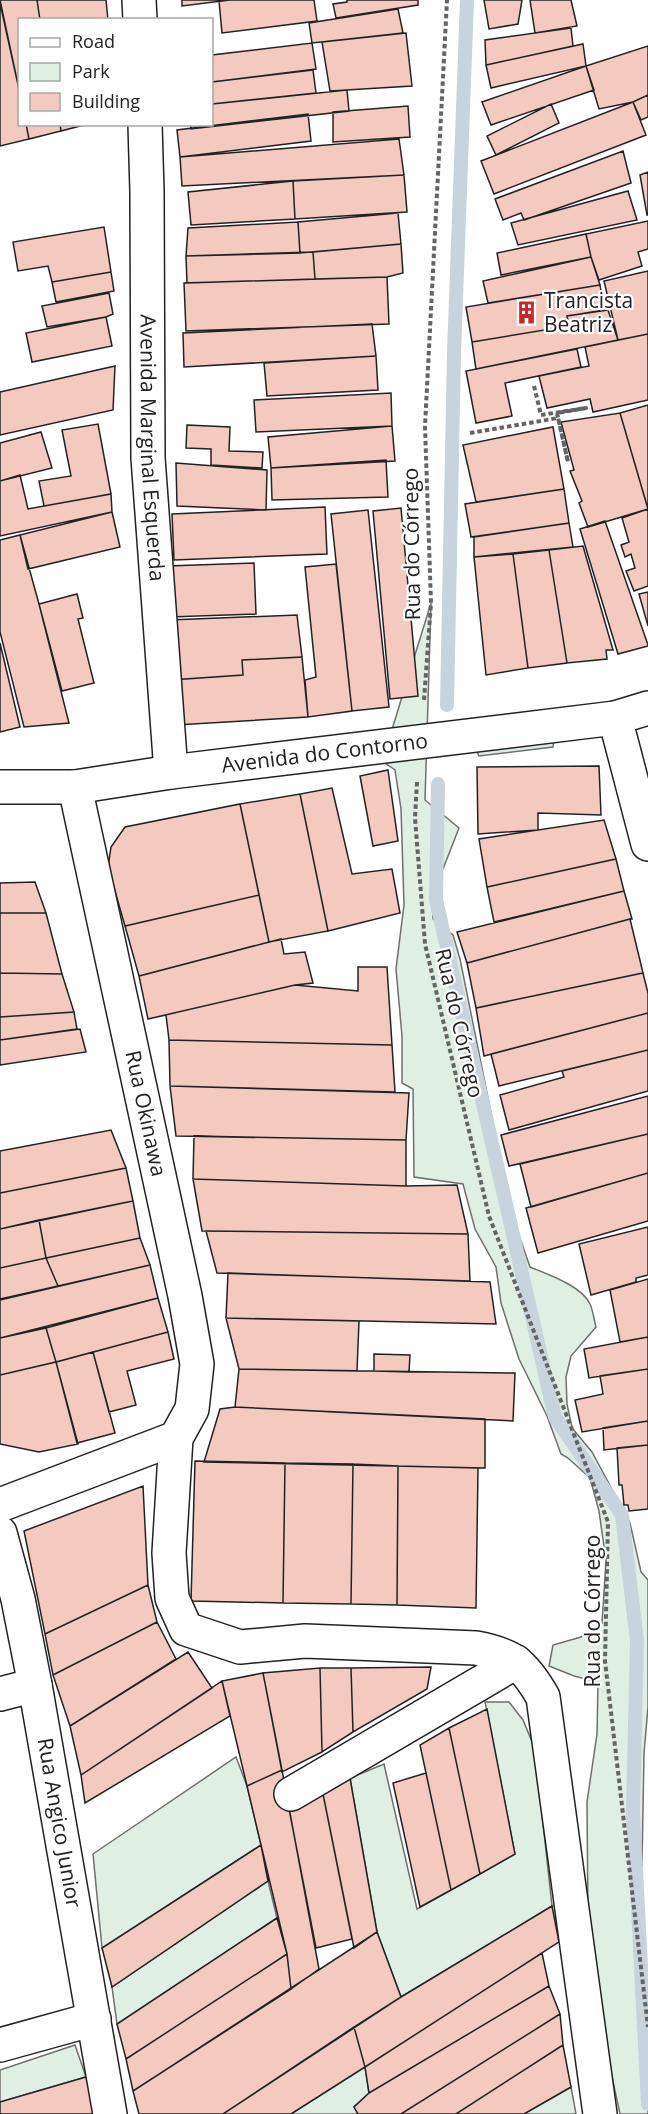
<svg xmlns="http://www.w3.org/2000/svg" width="648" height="2114" viewBox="0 0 648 2114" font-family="'Open Sans',sans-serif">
<rect width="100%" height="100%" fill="#fff"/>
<path fill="#e0efe3" stroke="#6f6f6f" stroke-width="1.5" d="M431,603L425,800L459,828L432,897L433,919L453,935L460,959L511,1212L530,1267C547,1274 582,1286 590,1304C593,1310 594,1320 596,1327L571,1356L566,1377L567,1404L572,1428L592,1452L630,1523L641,1572L648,1580V1707L644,1753L642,1865L633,1891L648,1987V2114H620L603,2035L588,1925L587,1802L597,1734L598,1682L574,1676L549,1666L553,1645L581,1637L602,1623L606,1561L599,1511L590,1478L568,1458L561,1454L547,1416L519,1359L501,1303L496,1267L475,1229L463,1184L414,1177L413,1089L402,1083V1036L396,969L404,905L401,809L395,770L385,763V752Z
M554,738L553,747L479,756L476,750Z
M485,1702H509L523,1720L535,1749L552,1906L401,1997L377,1932L350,1778L384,1764L417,1909L515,1854Z
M236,1757L247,1786L261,1845L102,1948L93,1854Z
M268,1881L277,1918L117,2024L112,1987Z
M75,2045L86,2077L0,2102V2070Z
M365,2067L369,2093L354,2107L358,2114H291Z
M571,2087L576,2114H524Z"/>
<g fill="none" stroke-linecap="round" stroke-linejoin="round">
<path stroke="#c7d3dd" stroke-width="14" d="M447,705L454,353L467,0
M438,784L436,900L555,1417L622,1515L637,1641L633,1811L648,2104"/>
</g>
<path fill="#f3c9c0" stroke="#222" stroke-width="1.5" d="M0,0H37L40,20H20V94Z
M37,0H106L108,20H40Z
M182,0H230L182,6Z
M230,0H314L317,21L222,33L219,1Z
M347,0H418V5L336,18L333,4L347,2Z
M484,0H522L518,24L489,29Z
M530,0H571L577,26L535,33Z
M0,3L20,94V124H26L29,139L0,146Z
M398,9L403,33L312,43L309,23Z
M571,28L573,46L486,65L485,40Z
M406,33L412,86L330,91L322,42Z
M312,43L316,69L212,82V55Z
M583,44L586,66L491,88L486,65Z
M648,46V95L633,102L599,109L586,66Z
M586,66L594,90L491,125L482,102Z
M313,70L316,93L212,104V82Z
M347,90L349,111L191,129V124H212V104Z
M648,95V117L641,120L633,102Z
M633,102L646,135L494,194L481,161Z
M551,104L559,123L496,155L487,136Z
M408,106L410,137L333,142V112Z
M308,114L311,141L180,157L177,130Z
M26,124H60L61,131L29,139Z
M60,124H88L61,131Z
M399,139L404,175L182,186L180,157Z
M623,151L631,183L524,220L521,213L503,220L495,199Z
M648,172V215H647L640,175Z
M404,175L407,212L295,219L293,181Z
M293,181L295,219L191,225L188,192Z
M628,191L637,220L518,245L511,223Z
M398,213L401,244L300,253L298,222Z
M648,221V249L638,252L642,266L599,280L591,257L586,234Z
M298,222L300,253L186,256L188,228Z
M104,227L111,272L52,282L48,266L18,271L13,242Z
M586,234L591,257L501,275L497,253Z
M401,244L403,273L387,277L315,279L313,252Z
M313,252L315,279L187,283L186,256Z
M591,257L600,285L488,303L483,281Z
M648,271V334L618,340L604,281Z
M111,272L114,291L56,302L52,282Z
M387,277L389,324L186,331L184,283Z
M600,285L604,310L567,316L569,326L472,342L466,307Z
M109,293L113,314L106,317L47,327L42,306Z
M608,310L618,340L476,369L472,342L569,326L567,316Z
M106,317L112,346L32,362L26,333Z
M372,324L376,356L184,367L183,333Z
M648,334V400L593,412L590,399L547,408L539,376L589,366L585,347Z
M577,349L581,367L505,383L512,416L476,423L466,371Z
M376,356L378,390L267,396L264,363Z
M115,366L113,410L0,435V392Z
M391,393L392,426L256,432L254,400Z
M648,405V509L620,413Z
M620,413L648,509L588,527L579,503L582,501L570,471L574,470L561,422Z
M98,424L111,494L44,506L39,481L71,476L62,430Z
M187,425L230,427L229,451L263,452L262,468L211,465V449L186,448Z
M392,426L395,461L271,468L268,437Z
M553,427L564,489L476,502L463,445Z
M41,432L52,468L0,481V443Z
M386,460L388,497L272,500L271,468Z
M176,463L267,470L266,510L177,506Z
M20,475L28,509L111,494L112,512L0,536V481Z
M564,489L569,523L471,537L465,504Z
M325,507L327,554L174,560L172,514Z
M401,508L418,696L390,699L373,511Z
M648,509V586L634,591L626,571L635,568L631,554L625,557L621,545L629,542L622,518Z
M368,510L389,707L352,711L331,514Z
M112,512L120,547L28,569L20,535Z
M605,521L648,645V646L618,654L580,529Z
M569,523L573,547L474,557V537Z
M20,535L39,604L69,723L24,727L0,632V540Z
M583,546L613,650H606L607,659L567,663L549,550Z
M549,550L567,663L528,668L513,554Z
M513,554L528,668L486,675L474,557Z
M254,563L256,614L169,617L167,566Z
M336,564L352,711L308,717L305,680L316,677L305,567Z
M648,592V626L639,594Z
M77,594L83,618L78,619L94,683L62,691L39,604Z
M297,615L302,657L242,660L243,675L171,680L169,620Z
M0,643L20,727L0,732Z
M302,657L308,717L176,725L171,680L243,675L242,660Z
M599,766L601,815L538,813V830L478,834L477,767Z
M388,770L398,841L373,846L360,776Z
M332,788L352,874L392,869L400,913L328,931L300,794Z
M300,794L328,931L269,942L240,804Z
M240,804L259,895L125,926L108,867L111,847L125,827Z
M604,820L616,859L487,887L479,839Z
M616,859L624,891L494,922L487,887Z
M35,882L46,913H0V883Z
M624,891L632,919H630L467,963L457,932Z
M259,895L269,942L139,976L125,926Z
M0,913H46L62,974L0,973Z
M630,919L643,973L476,1008L467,963Z
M281,939L284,954L305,952L313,983L295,985L148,1019L139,976Z
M358,967H387L392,1045L169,1040L166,1015L148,1019L295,985L358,991Z
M0,973L62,974L74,1012L0,1017Z
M643,973L648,993V1013L484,1056L476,1008Z
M74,1012L77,1029L0,1040V1017Z
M648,1013V1050L499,1086L491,1054Z
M80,1029L86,1052L0,1065V1040Z
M169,1040L392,1045L395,1092L170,1086Z
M648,1050V1091L509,1130L500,1095L564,1077L562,1071Z
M170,1086L409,1093L406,1140L176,1136Z
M648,1096V1134L509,1166L501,1135Z
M111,1130L126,1168L0,1193V1151Z
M648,1134V1173L531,1207L520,1164Z
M194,1136L406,1140V1186L193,1179Z
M126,1168L133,1201L0,1229V1193Z
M648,1173V1221L538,1253L526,1208Z
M193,1179L406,1186L457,1185L468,1234L202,1231Z
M133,1201L140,1238L46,1258L39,1220Z
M39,1220L46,1258L0,1268V1229Z
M648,1227V1275L636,1278V1282L591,1295L579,1244Z
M206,1231L468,1234L470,1281L217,1273Z
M140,1238L150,1265L58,1286L46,1258Z
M46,1258L58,1286L0,1299V1268Z
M150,1265L158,1298L0,1338V1300Z
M228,1273L490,1282L496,1324L226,1318Z
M648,1279V1337L620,1342L610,1290Z
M158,1298L168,1332L56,1362L46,1328Z
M226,1318L359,1321L357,1371L239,1369Z
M46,1328L56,1362L0,1375V1338Z
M168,1332L174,1359L127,1371L136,1405L109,1412L93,1352Z
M648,1337V1369L589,1378L584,1349Z
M93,1352L115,1433L77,1443L56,1362Z
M374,1354L410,1355L409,1372L374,1371Z
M56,1362L78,1444L39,1452L0,1444V1375Z
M239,1369L515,1373L513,1421L235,1407Z
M648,1369V1421L582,1432L575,1400L603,1394L600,1376Z
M235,1407L485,1419V1468L204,1462L220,1409Z
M648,1421V1445L604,1450L603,1428Z
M648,1445V1509L629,1511L628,1505H624L622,1485H619L617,1448Z
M195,1461L285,1463L283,1603L191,1601Z
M285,1463L353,1464L351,1604L283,1603Z
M353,1464L398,1466L397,1605L351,1604Z
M398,1466L478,1468L476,1608L397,1605Z
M143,1486L148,1585L45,1634L24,1531Z
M148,1585L157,1622L53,1675L45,1634Z
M157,1622L176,1659L70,1726L53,1675Z
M188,1652L212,1688L81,1775L70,1726Z
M431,1667L427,1689L353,1732L351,1668Z
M320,1668L322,1752L282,1772L263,1673Z
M320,1668H351L353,1732L322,1752Z
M263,1673L282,1770L247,1786L222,1681Z
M222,1681L230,1716L85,1803L81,1775Z
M487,1709L515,1854L480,1874L449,1728Z
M449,1728L480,1874L451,1890L420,1745Z
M282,1770L319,1969L291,1989L287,1954L247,1786Z
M426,1773L451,1890L420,1907L393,1783Z
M350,1778L377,1932L354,1948L323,1794Z
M323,1794L352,1939L316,1948L289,1809Z
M261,1845L268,1881L112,1987L102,1948Z
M552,1906L559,1942L365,2067L354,2027L401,1997Z
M277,1918L287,1954L126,2059L117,2024Z
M377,1932L401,1997L223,2114H139L133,2091Z
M542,1953L549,1986L369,2093L365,2067Z
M287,1954L291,1989L133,2091L126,2059Z
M549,1986L560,2014L401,2114H358L354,2107L369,2093Z
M560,2014L563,2045L456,2114H401Z
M354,2027L365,2067L291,2114H223Z
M563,2045L571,2087L524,2114H456Z
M86,2077L98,2114H0V2102Z"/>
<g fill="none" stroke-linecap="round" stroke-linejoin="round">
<defs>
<g id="minor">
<path d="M139,0L140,20"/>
<path id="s1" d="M145,124L147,192L148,458L171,772"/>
<path d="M615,718L648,844"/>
<path id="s2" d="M0,787H75L171,772L615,718L648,708"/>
<path id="s3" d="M75,787L185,1296L197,1364L192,1409L176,1438L169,1553L172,1598L186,1629L240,1647L305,1641L476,1648C513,1655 524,1664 543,1697L600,2114"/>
<path d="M0,1505L176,1438"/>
<path id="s4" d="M0,1533L18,1599L35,1685L110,2114"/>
<path d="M0,1694L35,1685"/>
<path d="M291,1794L516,1662"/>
<path d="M0,2045L94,2019"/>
</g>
</defs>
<use href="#minor" stroke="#222" stroke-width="36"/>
<path stroke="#646464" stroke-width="4" stroke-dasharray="4.5 3" stroke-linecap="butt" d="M470,433L558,418L568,462L557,413L586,408L541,415L534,386
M424,700L431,603L425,426L447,0
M417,782L415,818L425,944L489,1216L608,1522L605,1661L648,2027"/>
<use href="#minor" stroke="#fff" stroke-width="33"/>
</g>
<defs>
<symbol id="building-bare" viewBox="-9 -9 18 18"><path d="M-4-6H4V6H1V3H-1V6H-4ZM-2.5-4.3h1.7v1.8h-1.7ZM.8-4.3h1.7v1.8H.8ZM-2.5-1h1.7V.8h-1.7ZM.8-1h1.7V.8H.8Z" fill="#c62828" stroke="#fff" stroke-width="2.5" paint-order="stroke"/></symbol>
</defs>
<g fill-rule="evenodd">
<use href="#building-bare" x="510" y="296" width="33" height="33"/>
</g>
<g text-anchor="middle" stroke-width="4.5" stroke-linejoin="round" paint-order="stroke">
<g font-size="21" fill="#222" stroke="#fff" text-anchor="start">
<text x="544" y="308">Trancista<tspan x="544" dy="24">Beatriz</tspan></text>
</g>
<g font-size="21" fill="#222" stroke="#fff">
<text dy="7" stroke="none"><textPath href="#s1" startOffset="324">Avenida Marginal Esquerda</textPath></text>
<text transform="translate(412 544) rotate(-91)" y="7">Rua do Córrego</text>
<text dy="7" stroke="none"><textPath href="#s2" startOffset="327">Avenida do Contorno</textPath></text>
<text transform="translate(459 1023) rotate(77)" y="7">Rua do Córrego</text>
<text dy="7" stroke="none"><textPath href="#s3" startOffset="334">Rua Okinawa</textPath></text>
<text transform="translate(593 1611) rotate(-90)" y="7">Rua do Córrego</text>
<text dy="7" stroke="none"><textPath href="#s4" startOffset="296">Rua Angico Junior</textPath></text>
</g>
</g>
<rect x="18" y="18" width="195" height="108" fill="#ffffff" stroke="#a7a7a7" stroke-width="1.5"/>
<rect x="30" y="38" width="30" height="9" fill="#ffffff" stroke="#a7a7a7" stroke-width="1.5"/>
<text x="72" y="48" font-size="18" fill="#222222">Road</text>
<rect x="30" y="63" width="30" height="18" fill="#e0efe3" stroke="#a7a7a7" stroke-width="1.5"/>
<text x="72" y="78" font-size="18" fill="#222222">Park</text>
<rect x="30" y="93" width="30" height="18" fill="#f3c9c0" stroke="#a7a7a7" stroke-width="1.5"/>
<text x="72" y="108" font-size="18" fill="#222222">Building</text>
</svg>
